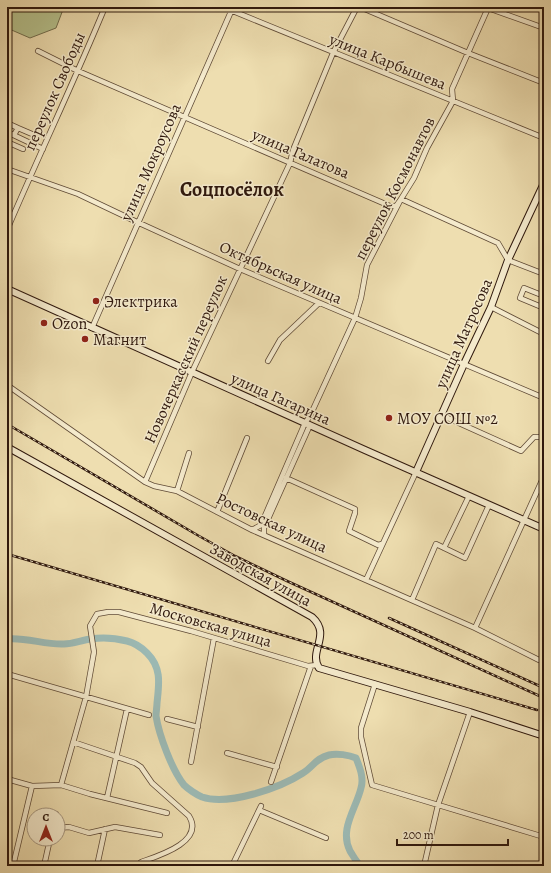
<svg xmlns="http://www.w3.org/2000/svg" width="551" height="873" viewBox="0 0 551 873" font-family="Alegreya,serif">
<rect width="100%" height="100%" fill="#eedeb0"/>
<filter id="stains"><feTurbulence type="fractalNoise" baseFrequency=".005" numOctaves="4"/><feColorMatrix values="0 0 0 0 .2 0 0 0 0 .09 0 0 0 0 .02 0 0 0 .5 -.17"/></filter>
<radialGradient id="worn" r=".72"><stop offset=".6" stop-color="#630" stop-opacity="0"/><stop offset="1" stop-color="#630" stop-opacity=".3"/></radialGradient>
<path fill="#b6c28d" stroke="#726d4d" d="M7,7H64L56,28L30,38L7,28Z"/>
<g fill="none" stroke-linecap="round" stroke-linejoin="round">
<path stroke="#9cbab5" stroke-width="7" d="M7,639C26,637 45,645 64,644C73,644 82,640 91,639C102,637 115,638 127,641C135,643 141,647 147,653C162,668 159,684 157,703C157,707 156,712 156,716C159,735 172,770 184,785C188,789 197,795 202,797C228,806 280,788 303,773C313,767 316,758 329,755C337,753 349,755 356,758C360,768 364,778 361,788C356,809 339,829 350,851C354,857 356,862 361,866"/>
<defs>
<path id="street" d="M223,7L544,138
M360,7L468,53L544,83
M485,7L544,28
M38,51L78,71L390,206H396L401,199L498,243L508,260L544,274
M7,123L18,128
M7,132L43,149
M14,135L18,128L32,134
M7,142L23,149
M7,169L78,194L137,222L240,269L544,398
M7,230C39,155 74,82 105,7
M544,296L524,288L520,298L544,308
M491,307L544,334
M92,328L233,7
M268,361L280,340L319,303
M7,385L145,482L154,486L177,491L252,530L475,628L539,660
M441,415L521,451L534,437H544
M286,478L355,509V513L349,531L378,545L382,544
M145,482L192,372L290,163L293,150L333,53L357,7
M177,491L189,453
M217,512L247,438
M252,530L261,525L305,423L310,416L355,318L361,298L367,265L401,199L414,178L427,148L453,101L452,89L488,8
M264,535V528L310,425
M444,548L469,496
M366,580L416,472
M412,600L436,544L465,558L489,505
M475,628L544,476
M7,674L149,715
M375,684L361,728V737L372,785L544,837
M167,719L198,727
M73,742L135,763L141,767L152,783L189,816C205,842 158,856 141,862
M227,753L277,767
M191,762L214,638
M7,779L32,786L61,785L90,794L167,813
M271,782L311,666
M61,785L86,697L94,652L90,626L97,614L108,612H119L191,631L308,666L317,665
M107,798L127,709
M259,810L326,838
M56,815V814
M58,828L69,827L89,833L115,827L160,835
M13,866L32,786
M44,866L50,839
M97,866L105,829
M232,866L261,806
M424,866L438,805L470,712"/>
<path id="secondary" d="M7,289L365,450L544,529
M7,447L312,617C332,635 308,651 319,668L470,712L544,736
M416,472L464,364L491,307L508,260L544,183"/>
</defs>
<use href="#street" stroke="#5f4a36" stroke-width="6"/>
<use href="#secondary" stroke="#2f180d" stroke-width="8"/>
<use href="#street" stroke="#f4eacc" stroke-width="4.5"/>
<use href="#secondary" stroke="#f4eacc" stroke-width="6"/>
<defs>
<path id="rail" d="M7,424L199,536L235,556L287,581L544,698
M7,554L537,710
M389,618L544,688
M541,679L544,680"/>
</defs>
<use href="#rail" stroke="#2f180d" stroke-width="2.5"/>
<use href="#rail" stroke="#f4eacc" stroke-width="1" stroke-dasharray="3" stroke-linecap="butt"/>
</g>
<g fill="#8f2418" stroke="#f4eacc" stroke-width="1.5">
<circle cx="96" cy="301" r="4"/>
<circle cx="44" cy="323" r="4"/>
<circle cx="85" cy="339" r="4"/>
<circle cx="389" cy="418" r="4"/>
</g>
<g text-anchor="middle" stroke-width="3" stroke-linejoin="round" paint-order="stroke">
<g font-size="16" fill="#2f180d" stroke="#f4eacc">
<text transform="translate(388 61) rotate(22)" y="6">улица Карбышева</text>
<text transform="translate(54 91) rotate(-66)" y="6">переулок Свободы</text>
<text transform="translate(301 153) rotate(23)" y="6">улица Галатова</text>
<text transform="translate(150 162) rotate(-66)" y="6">улица Мокроусова</text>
<text transform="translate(394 188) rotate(-63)" y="6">переулок Космонавтов</text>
<text transform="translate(281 272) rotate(24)" y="6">Октябрьская улица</text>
<text transform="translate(463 333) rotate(-66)" y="6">улица Матросова</text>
<text transform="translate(185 359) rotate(-66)" y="6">Новочеркасский переулок</text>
<text transform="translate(281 398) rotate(24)" y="6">улица Гагарина</text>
<text transform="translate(272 522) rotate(25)" y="6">Ростовская улица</text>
<text transform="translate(261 574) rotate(29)" y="6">Заводская улица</text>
<text transform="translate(211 624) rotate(16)" y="6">Московская улица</text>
</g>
<g font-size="16" fill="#2f180d" stroke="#f4eacc" text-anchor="start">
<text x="104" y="307">Электрика</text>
<text x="52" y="329">Ozon</text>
<text x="93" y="345">Магнит</text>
<text x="397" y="424">МОУ СОШ №2</text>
</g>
<g font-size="20" font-weight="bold" fill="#2f180d" stroke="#f4eacc">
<text x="232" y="196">Соцпосёлок</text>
</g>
</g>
<rect width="551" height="873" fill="none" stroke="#eedeb0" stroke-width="24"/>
<rect x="8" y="8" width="535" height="857" fill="none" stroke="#2f180d" stroke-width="2"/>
<rect x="12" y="12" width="527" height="849" fill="none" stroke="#2f180d"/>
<g transform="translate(46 827)"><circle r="19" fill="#f4eacc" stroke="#a59680"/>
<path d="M0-3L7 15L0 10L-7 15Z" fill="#8f2418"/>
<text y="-6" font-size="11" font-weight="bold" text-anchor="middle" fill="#2f180d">С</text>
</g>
<path d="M397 839v6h111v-6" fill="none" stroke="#2f180d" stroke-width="2"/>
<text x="403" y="839" font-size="12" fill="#2f180d" stroke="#f4eacc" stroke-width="3" paint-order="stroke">200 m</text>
<rect width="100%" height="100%" filter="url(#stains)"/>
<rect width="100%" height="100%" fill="url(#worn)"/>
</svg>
